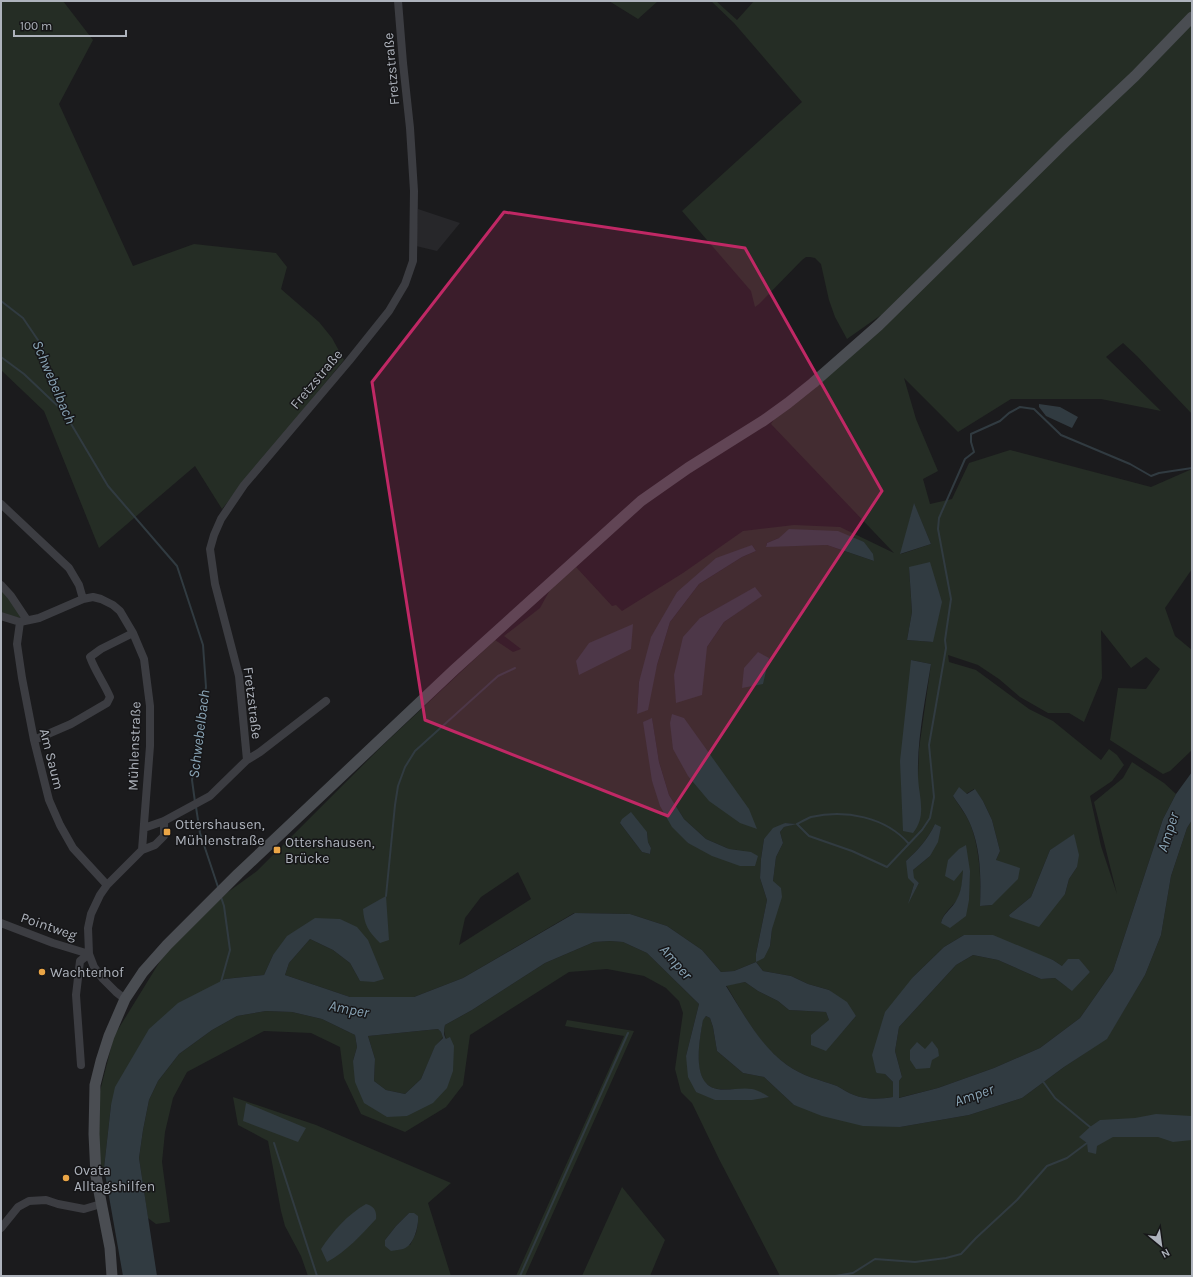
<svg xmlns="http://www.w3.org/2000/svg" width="1193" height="1277" viewBox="0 0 1193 1277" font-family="Karla,sans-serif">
<rect width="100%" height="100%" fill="#1b1b1d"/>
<path fill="#27272a" d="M418,209L460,223L437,251L416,246Z"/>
<path fill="#252d25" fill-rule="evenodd" d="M1,1H63L93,40L59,104L133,266L194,244L276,253L287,267L281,289L319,322L332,338L344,360L222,509L195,466L99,548L44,411L1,370Z
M609,1H658L638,19Z
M711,1H716L737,20L754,1H1192V414L1137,356L1123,343L1106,357L1161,411L1101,399H1011L958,432L904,378L916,419L938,471L923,479L930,504L952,499L969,463L1010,450L1151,487L1192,469V569L1165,608L1175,636L1192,650V750L1170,771L1163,774L1110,740L1118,688L1146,689L1160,669L1146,657L1131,668L1101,630L1102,678L1084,722L1069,713H1048L1020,697L999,679L978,665L948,655L949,662L976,670L1029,709L1053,721L1101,760L1109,749L1117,755L1124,765L1112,781L1090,796L1101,846L1117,894L1094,802L1123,778L1132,762L1164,783L1176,794L1163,819L1113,971L1080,1018L1040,1048L994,1068L938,1088L898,1098L899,1081L902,1077L895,1051L899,1027L956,965L973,955L998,960L1041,979L1055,978L1067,987L1090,972L1084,966H1062L1053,960L964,935L944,947L913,977L885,1074L893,1082V1097C880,1099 866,1100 854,1095C848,1093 843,1089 837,1086C820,1080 802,1076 787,1065C760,1047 743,1013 726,985L745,982L758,991L778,1001L789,1010L826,1012L829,1020L842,1032L856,1016L829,990L808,984L791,976L763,971L756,962L734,971L721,972L702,950L667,926L630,914L574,913L463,978L414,997H350L285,975L289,963L310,939L333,950L350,963L360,981L340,919L273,955L264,975L225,979L111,1105L104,1168H98L100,1091L114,1036L170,945L228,892L257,871L382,746L495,640L513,652L521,649L504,636L540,608L551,588L576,567L612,606L616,605L622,611L683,573L743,531L794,525L840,527L894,553L771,424L775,418L881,315L847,339L835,317L829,300L821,264L815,258L810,257H806L802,260L759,304L755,307L751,291L682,211L802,102L734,23ZM914,504L931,544L901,554ZM779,538L864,542L874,561L827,545L766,546L767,543ZM752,545L756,551L742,557L699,584L670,622L657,665L637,714L639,682L677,592ZM909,567L933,642L907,640L912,612ZM755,588L761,596L724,622L707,647L700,618ZM911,660L931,664L919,749L918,777ZM652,719L659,762L669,795L684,819L706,839L729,849L751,852L688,843L652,781ZM974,789L983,801L992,820L1000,851L996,860L992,905L980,906C981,878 980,851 971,826C967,815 959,806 953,796L966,794ZM620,823L647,832L648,842L651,848L650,854L642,852ZM785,823L795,824L784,827L780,832L783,843L776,857L773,881L772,929L770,946L756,962V954L767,900L760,878L761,859L764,839ZM935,824L930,856L913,870V878L919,883L909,901L914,884L906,861C918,850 928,839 935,824ZM1074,835L1077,867L1069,879L1065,894L1009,915L1031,897L1050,850ZM963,869L965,916L941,923C943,913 951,908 957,900C962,891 963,879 963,869ZM518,872L531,899L459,945L465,918L481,897Z
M1,587L26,619L1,614Z
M1192,820V1276H780L719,1159L692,1103L681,1092L675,1069L683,1013L679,1001L666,988L644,976L607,969L569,972L470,1035L463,1085L446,1107L405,1132L361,1114L344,1078L340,1047L311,1033L264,1031L187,1072L173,1098L165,1132L162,1162L170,1222L156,1224L148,1218L139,1158L143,1130L149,1100L158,1081L179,1054L212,1030L237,1016L266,1011L292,1012L322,1019L355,1035L357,1047L353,1061L407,1116L446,1039L444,1031L445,1025L472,1010L545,963L594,942L610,941L623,942L647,953L699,1004L686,1056L696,1092L752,1089C741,1089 729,1090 718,1089C689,1085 700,1038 703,1019L706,1016L710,1018L713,1027L717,1051L743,1073L764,1077L794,1105L900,1127L969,1115L1022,1098L1064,1067L1107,1038L1145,975L1161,935L1171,876L1187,828Z
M567,1020L634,1031L525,1276H516L624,1036L565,1026Z
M438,1029L441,1032L443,1037L435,1047L421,1079L405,1094L386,1090L374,1081L375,1059L368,1036Z
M233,1097L316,1125L451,1183L428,1203L451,1276H308L301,1256L285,1226L281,1211L268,1141L238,1125ZM409,1213L418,1223L416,1233L410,1245L385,1240L396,1226Z
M622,1187L665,1240L650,1276H582Z"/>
<path fill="#313b41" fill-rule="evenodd" d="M1039,404L1060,407L1078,417L1072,428L1046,416L1039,407Z
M914,503L931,544L900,554Z
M789,529L838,531L864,542L873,554L874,561L827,545L766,547L767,543L779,538Z
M752,545L756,551L742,557L699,584L670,622L657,665L648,710L637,714L639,682L651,637L677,592L716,558Z
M930,562L942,602L933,642L907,640L912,612L909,567Z
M755,587L762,596L724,622L707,647L702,695L676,703L674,675L683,637L700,618Z
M633,624L631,649L579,675L576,661L589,643Z
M758,652L769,658L763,684L742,688L744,668Z
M911,660L931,664C925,701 917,740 918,777C919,798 927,815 913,833L903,831L900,761Z
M672,714L684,718L749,809L757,829L740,823L709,801L688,776L673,749L670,723Z
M652,718L659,762L669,795L684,819L706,839L729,849L751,852L758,856L755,866H740L712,856L688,843L672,827L660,806L652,781L643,722Z
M1192,772V820L1187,828L1171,876L1161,935L1145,975L1107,1039L1064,1067L1022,1098L969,1115L900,1127L863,1126L822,1116L794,1105L764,1077L743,1073L717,1051L713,1027L710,1018L706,1016L703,1020C700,1038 690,1084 717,1089C729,1091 741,1087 752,1089C758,1090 764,1094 769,1097L752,1100H715L696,1092L688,1077L686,1056L699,1004L647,953L623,942L610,941L594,942L545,963L472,1010L445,1025C444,1030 443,1034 446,1039L450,1037L454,1046L453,1071L447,1088L433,1103L407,1116L387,1117L364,1103L355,1082L353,1061L357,1047L355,1035L322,1019L292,1012L266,1011L237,1016L212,1030L179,1054L158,1081L149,1100L143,1130L139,1158L157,1276H123L104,1168L111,1105L115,1087L149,1029L178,1003L225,979L264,975L273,955L287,936L315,918L340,919L357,927L368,940L384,979L374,982L360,981L350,963L333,950L310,939L289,963L285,975L350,997H414L463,978L575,913L630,914L667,926L702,950L721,972L734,971L756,962V954L767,900L760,878L761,859L764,839L773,828L785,823L797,824L784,827L780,832L783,843L776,857L773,881L781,888L782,897L772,929L770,946L764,958L756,962L763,971L791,976L808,984L829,990L847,1002L856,1016L826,1051L811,1045V1035L829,1020L826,1012L789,1010L778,1001L758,991L745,982L726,986C743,1013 761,1047 787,1065C802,1076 820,1080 837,1086C843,1089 848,1093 854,1095C866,1100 880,1099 893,1097V1082L885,1074L877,1073L876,1072L872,1055L885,1012L913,977L944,947L964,935H993L1053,960L1062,966L1068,959H1079L1090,972L1072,991L1055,978L1041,979L998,960L973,955L956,965L899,1027L895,1051L902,1077L899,1081V1098L938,1088L994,1068L1040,1048L1080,1018L1113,971L1163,819L1176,794ZM438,1029L441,1032L443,1038L435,1046L421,1079L405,1094L386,1090L374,1081L375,1059L368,1036Z
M959,787L967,794L975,789L983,801L992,820L1000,851L996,860L1020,868L1018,879L992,905L980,906C981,879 981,851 971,826C967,815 959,805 953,796Z
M631,812L647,832L648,842L651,848L650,854L642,852L620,823L622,819Z
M935,824L941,827L938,842L930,856L913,870L914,878L919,883L908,904L914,884L908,878L906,861C918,850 928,839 935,824Z
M1074,834L1079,855L1077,867L1069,879L1065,894L1039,927L1010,917L1009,915L1031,897L1050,850Z
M966,845L970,871L969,900L966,916L950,928L941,923C943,913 953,908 957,899C962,890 962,880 963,870L954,881L945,876L948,860L959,849Z
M386,896L389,940L380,943C369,932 364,925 363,909Z
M932,1041L938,1049L939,1056L932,1060L930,1068L916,1069L910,1060V1050L917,1042L925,1049Z
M246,1103L306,1128L298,1142L243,1121Z
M1156,1114L1192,1116V1140L1173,1142L1158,1137H1113L1097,1146L1096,1154L1088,1152L1087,1143L1079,1137L1090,1127L1100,1120L1135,1118Z
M366,1204C374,1206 377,1211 376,1219C361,1235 347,1251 327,1262L321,1249C333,1231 347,1215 366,1204Z
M409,1213H414L418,1216C419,1225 414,1246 403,1249C400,1250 395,1250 391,1251L385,1246V1240L396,1226Z"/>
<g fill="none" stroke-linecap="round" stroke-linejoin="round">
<path stroke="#313b41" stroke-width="2" d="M1,301L23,318L42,346L64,412L108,486L177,566L203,645L206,687L192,780L195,802
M1,357L24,374L63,411
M196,807L200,833L218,887
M909,844C886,817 845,809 811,817C806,819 801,822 797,824L809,836L852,851L887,867L922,830L930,818L934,797L929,745L946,648L945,640L951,599L938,529L939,518L965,459L974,452L971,442V434L1000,421L1009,413L1020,407L1034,409L1061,435L1130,464L1151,476L1159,473L1192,468
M386,896L395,805L398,786L405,767L415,751L498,676L515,668
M221,982L230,950L224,906L221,897
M1042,1080L1055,1098L1090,1127
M274,1143L317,1276
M520,1276L628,1033
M835,1276L853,1273L875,1259L915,1262L946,1258L961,1254L976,1238L1017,1200L1047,1166L1067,1158L1087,1143"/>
<path stroke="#3c3d42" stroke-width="8" d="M1,504L69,568L79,585L83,599L93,597L101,599L113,605L120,611L133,633L144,659L150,706V746L142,850
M1,585L11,596L27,620
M1,616L20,622L39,618L83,599
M20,622L17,644L22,678L34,740L49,800L60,825L73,848L107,885
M34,740L71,724L107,703L110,697C104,683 95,671 90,657L101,649L133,633
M247,760L239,676L215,584L210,549L214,535L221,519L244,485L349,361L389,311L405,284L413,261L414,191L410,128L403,63L398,1
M144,828L164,821L210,796L247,760L260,752L326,701
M1,923L53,943L89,954
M125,999L116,992L103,979L94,967L89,954L88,928L91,914L100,895L107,885L142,850L155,845L164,836V821
M81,1065L76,995L80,961L89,954
M1,1228L18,1207L29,1201L46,1200L58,1204L84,1209L101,1204"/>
<path stroke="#4a4d52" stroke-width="11" d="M112,1276L110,1248L96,1176L94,1134L95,1085L101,1061L109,1036L125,999L143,972L167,945L238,874L454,670L641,501L688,468L763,421L788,403L813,383L879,325L1066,141L1135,76L1192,17"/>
</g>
<path fill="#c02865" fill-opacity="0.2" stroke="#c02865" stroke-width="3" stroke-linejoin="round" d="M504,212L745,248L882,491L668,816L425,720L372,382Z"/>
<g fill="#eaa546" stroke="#161618" stroke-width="1.5">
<rect x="163" y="828" width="8" height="8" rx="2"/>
<rect x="273" y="846" width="8" height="8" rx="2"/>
<circle cx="42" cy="972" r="4"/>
<circle cx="66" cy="1178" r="4"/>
</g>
<g text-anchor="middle" stroke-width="3" stroke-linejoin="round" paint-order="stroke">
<g font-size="14" fill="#aeb3bc" stroke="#161618">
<text transform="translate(391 69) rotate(-95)" y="5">Fretzstraße</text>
<text transform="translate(316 379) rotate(-50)" y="5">Fretzstraße</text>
<text transform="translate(253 703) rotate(83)" y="5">Fretzstraße</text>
<text transform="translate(134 746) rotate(-88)" y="5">Mühlenstraße</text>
<text transform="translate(52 759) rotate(76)" y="5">Am Saum</text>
<text transform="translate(49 926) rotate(19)" y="5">Pointweg</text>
</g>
<g font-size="14" fill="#aeb3bc" stroke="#161618" text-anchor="start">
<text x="175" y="829">Ottershausen,<tspan x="175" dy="16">Mühlenstraße</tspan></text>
<text x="285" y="847">Ottershausen,<tspan x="285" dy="16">Brücke</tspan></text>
<text x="50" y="977">Wachterhof</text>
<text x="74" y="1175">Ovata<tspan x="74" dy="16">Alltagshilfen</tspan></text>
</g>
<g font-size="15" font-style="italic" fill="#88a3b4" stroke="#161618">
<text transform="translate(54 382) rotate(67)" y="5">Schwebelbach</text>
<text transform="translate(199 734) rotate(-83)" y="5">Schwebelbach</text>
<text transform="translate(1168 832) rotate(-72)" y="5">Amper</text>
<text transform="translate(676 962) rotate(49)" y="5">Amper</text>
<text transform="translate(349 1009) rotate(11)" y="5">Amper</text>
<text transform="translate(974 1095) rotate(-19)" y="5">Amper</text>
</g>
</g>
<rect width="1193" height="1277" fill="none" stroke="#aeb3bc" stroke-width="4"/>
<g transform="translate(1161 1245) rotate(151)" stroke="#161618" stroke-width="3" paint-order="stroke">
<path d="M0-3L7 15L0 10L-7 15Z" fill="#aeb3bc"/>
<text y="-6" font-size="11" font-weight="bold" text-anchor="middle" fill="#aeb3bc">N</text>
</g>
<path d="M14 30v6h112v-6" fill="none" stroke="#aeb3bc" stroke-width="2"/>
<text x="20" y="30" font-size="12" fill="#aeb3bc" stroke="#161618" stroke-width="3" paint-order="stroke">100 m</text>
</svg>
